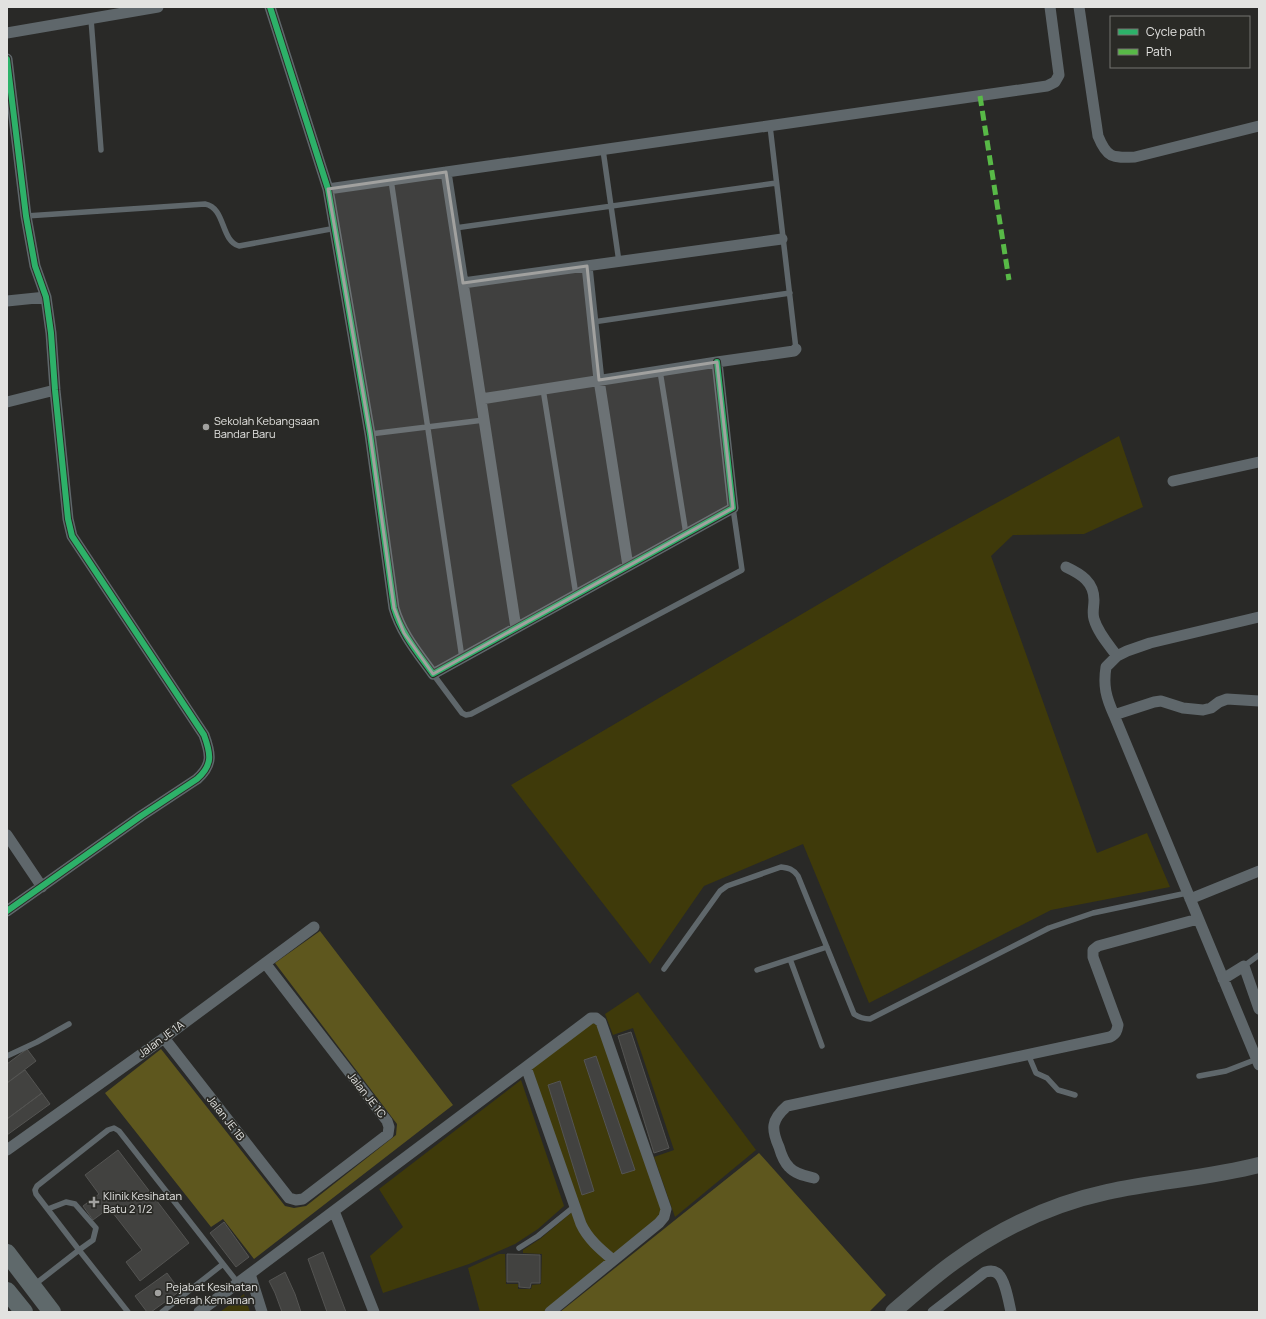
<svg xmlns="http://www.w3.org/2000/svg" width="1266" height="1319" viewBox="0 0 1266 1319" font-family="Manrope,sans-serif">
<rect width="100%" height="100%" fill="#292927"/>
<path fill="#3f3a0a" d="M1119,436L1143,507L1084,534L1013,535L991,556L1097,853L1147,833L1170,887L1051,910L869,1003L803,844L704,886L650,964L511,785L916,547Z
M638,992L756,1150L675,1217L654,1157L674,1150L633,1028L613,1035L605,1014Z
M591,1022L599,1026L662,1209L661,1216L612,1256L588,1231L531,1068Z
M521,1080L564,1206L538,1229L515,1244L469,1264L383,1293L370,1256L403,1227L379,1189Z
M572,1212L608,1260L545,1312H480L468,1268L499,1254H505L506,1284H518V1289H531L532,1285L541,1284L542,1254L523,1253V1250L540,1239Z
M244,1294L250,1312H220Z"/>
<path fill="#5e571e" d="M320,931L453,1105L254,1259L223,1219L211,1227L105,1093L161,1049L285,1206L294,1208L306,1206L396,1135L397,1124L275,963Z
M759,1153L886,1295L869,1312H560Z"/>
<path fill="#424240" stroke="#545452" d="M631,1032L669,1148L654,1153L618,1036Z
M27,1049L36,1061L7,1083V1064Z
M596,1056L635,1170L622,1174L584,1060Z
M25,1070L42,1093L7,1119V1083Z
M560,1081L594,1191L582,1195L548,1085Z
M42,1093L50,1104L7,1135V1119Z
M118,1150L189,1243L140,1281L126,1262L142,1250L109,1208L93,1220L83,1206L99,1194L85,1175Z
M224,1222L249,1257L236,1267L210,1233Z
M323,1252L346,1312H327L308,1259Z
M507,1254L540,1255V1283H531L530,1288L519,1287V1282H507Z
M285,1272L295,1294L301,1312H282L275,1293L269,1281Z
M167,1273L180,1291L151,1312H147L135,1296Z"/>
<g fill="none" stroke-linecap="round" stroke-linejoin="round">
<path stroke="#5f676b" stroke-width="5.5" d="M91,19L101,150
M770,126L796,349
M603,150L619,262
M391,180L462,658
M26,216L205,204C226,208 220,240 239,246L336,228
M455,228L776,183
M593,322L790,293
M660,371L686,534
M543,389L576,595
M370,434L484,420
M433,674L462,713L466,715L471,714L742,570L733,508
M790,959L822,1046
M1244,966L1259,955
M664,969L720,891L727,886L781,867C789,868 793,869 798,876L854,1014C860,1018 864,1019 870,1019L1049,928L1093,913L1187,893
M757,970L827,947
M1028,1054L1036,1073L1047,1078L1058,1090L1075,1095
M7,1056L37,1042L69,1024
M1199,1076L1226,1071L1257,1059
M48,1209L66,1202L75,1204L96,1228L93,1240L79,1250L128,1312
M519,1248L538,1236L575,1206
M34,1285L79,1250L36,1194L35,1190L37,1186L108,1130L114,1128L119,1131L238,1283
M162,1312L223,1264"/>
<path stroke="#5f676b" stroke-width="11" d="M270,7L328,189L370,434L394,608C401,633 418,653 433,674L733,508L717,362
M1079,7L1098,136C1107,158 1112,158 1135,157L1259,126
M7,33L158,7
M7,59L26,216L35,266L46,297L51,333L55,390L68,519L72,536L204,735C211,754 213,765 197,779L141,816L7,911
M446,172L516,628
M328,189L1047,86L1055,82L1059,75L1050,7
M587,266L599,380L628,566
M463,283L782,239
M7,301L46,297
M481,399L717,362L794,351L796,349
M7,402L55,390
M1173,481L1259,462
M1066,567C1081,574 1094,582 1094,600C1094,607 1092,613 1094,619C1098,633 1109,645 1117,656
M1259,617L1150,643L1127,651L1117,656L1106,667C1103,686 1106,697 1114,715L1259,1065
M1114,715L1154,702L1161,701L1183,708L1203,710L1211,708L1219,702L1227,699L1259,701
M7,835L42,887
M1190,899L1259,871
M1223,979L1244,966L1259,1009
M164,1038L289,1198L296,1200L303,1199L388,1134L389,1127L387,1121L265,963
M7,1150L164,1038L314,927
M814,1178C806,1176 795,1174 789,1167C784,1162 781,1154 779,1147C771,1129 771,1120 787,1106L1110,1037C1116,1034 1117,1031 1118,1025L1093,957V950L1098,946L1198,919
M334,1211L374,1312
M250,1274L262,1312
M199,1312L526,1067
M550,1312L659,1223L664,1217L666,1209L601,1022L596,1018H591L526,1067L581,1224C588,1239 600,1249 613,1260
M933,1312L985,1272C989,1271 993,1270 997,1273C1005,1278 1009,1303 1011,1312"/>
<path stroke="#596062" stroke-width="16" d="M893,1312C913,1295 933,1277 954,1262C999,1229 1052,1204 1107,1192C1157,1181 1209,1178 1259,1165"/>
<path stroke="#5f696b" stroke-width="18" d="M7,1253L52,1312
M7,1291L24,1312"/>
<path stroke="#58b947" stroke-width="5" stroke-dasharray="10 5" stroke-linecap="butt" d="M980,96L1009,280"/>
<defs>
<path id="cycleway" d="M270,7L328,189L370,434L394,608C401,633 418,653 433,674L733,508L717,362
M7,59L26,216L35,266L46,297L51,333L55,390L68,519L72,536L204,735C211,754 213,765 197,779L141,816L7,911"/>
</defs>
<use href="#cycleway" stroke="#2a2a26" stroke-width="8"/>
<use href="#cycleway" stroke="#2db169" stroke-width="6"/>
</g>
<path fill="#a1a19f" fill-opacity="0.2" stroke="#a1a19f" stroke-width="3" stroke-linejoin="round" d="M446,172L463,283L587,266L599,380L717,362L733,508L433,674L404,633L394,608L370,434L328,189Z"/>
<g fill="#a1a19f" stroke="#2a2a26" stroke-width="1.5">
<circle cx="206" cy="427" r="4"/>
<path d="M92 1196h4v4h4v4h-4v4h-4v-4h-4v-4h4z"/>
<circle cx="158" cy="1293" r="4"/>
</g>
<g text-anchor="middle" stroke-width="3.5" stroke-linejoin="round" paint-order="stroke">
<g font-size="11" fill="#e2e2e0" stroke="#2a2a26" text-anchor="start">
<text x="214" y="425">Sekolah Kebangsaan<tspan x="214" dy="13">Bandar Baru</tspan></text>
<text x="103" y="1200">Klinik Kesihatan<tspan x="103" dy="13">Batu 2 1/2</tspan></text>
<text x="166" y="1291">Pejabat Kesihatan<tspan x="166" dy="13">Daerah Kemaman</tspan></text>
</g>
<g font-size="11" fill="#e2e2e0" stroke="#2a2a26">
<text transform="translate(161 1039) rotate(-36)" y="4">Jalan JE 1A</text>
<text transform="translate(367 1095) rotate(52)" y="4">Jalan JE 1C</text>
<text transform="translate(226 1118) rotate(52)" y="4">Jalan JE 1B</text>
</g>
</g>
<rect width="1266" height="1319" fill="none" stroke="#e2e2e0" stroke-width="16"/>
<rect x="1110" y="16" width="140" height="52" fill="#2a2a26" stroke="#747470"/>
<rect x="1118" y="29" width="20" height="6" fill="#2db169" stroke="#747470"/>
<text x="1146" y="36" font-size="12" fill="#e2e2e0">Cycle path</text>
<rect x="1118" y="49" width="20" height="6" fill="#58b947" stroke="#747470"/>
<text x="1146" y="56" font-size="12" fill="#e2e2e0">Path</text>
</svg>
